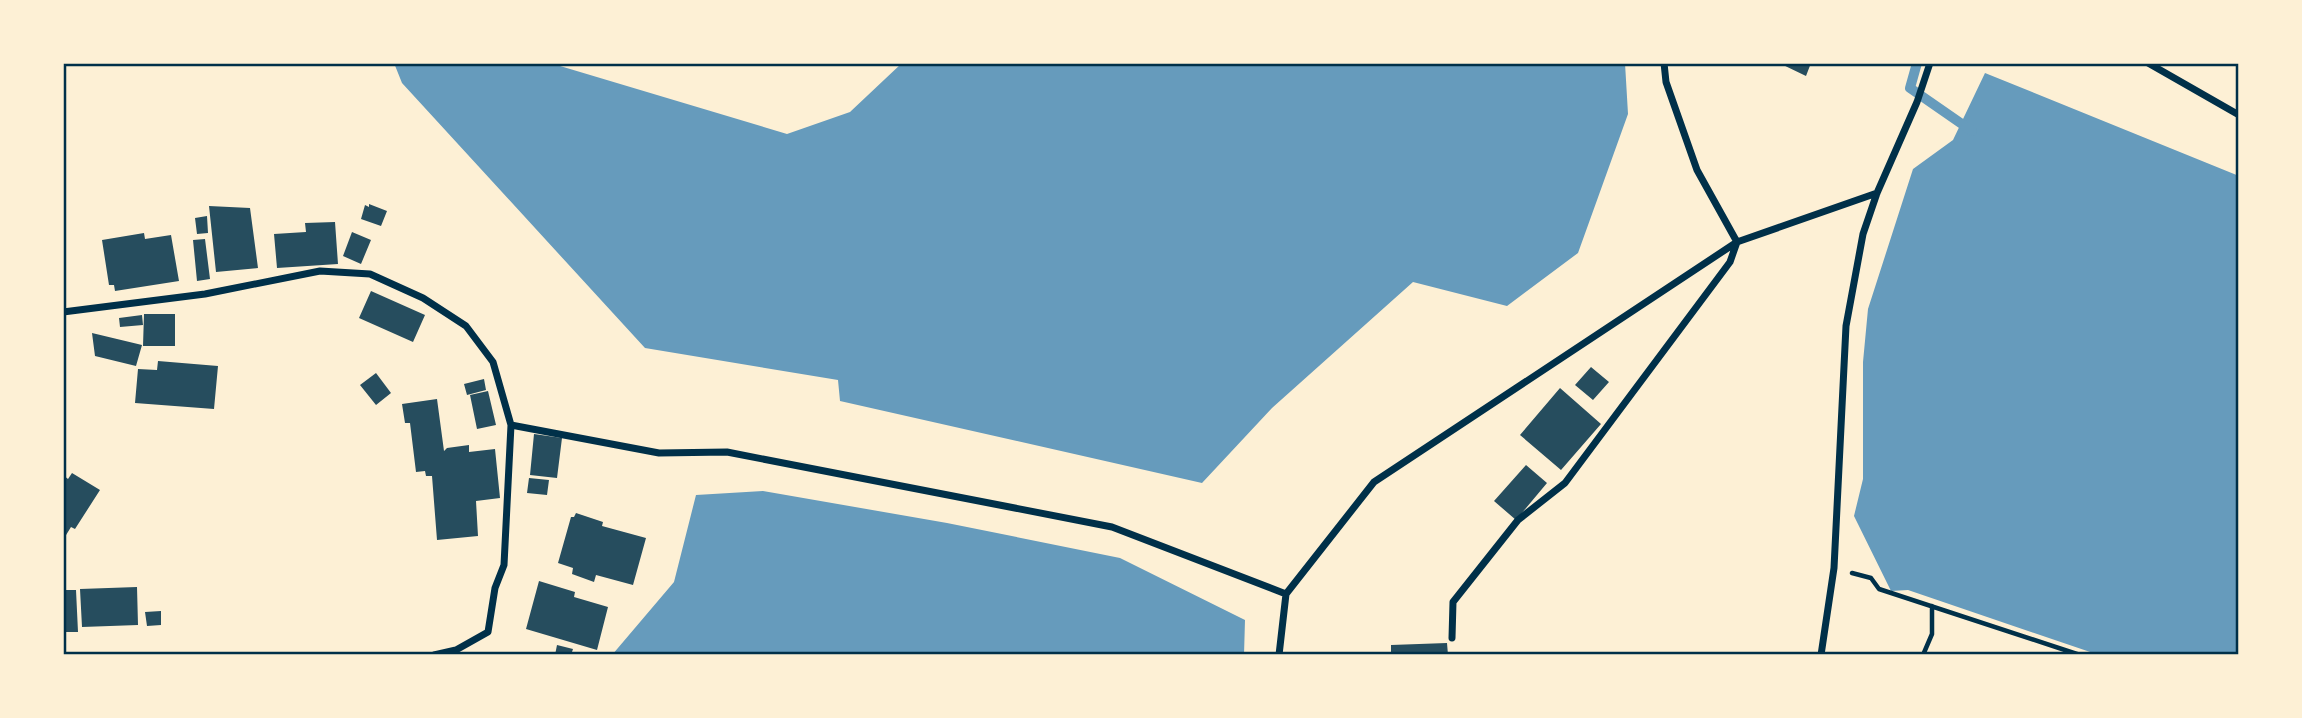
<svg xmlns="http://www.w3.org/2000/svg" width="2302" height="718" viewBox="0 0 2302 718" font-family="'Archivo Narrow',sans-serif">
<rect width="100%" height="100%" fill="#fdf0d5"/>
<path fill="#669bbc" d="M394,63H550L787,134L850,112L902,63H1625L1628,114L1578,253L1507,306L1413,282L1272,408L1202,483L840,401L838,380L645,348L402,83Z
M1985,73L2239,176V655H2099L1908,590L1891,591L1854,516L1863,479V362L1868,309L1913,169L1953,140Z
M763,491L947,523L1120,558L1245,620L1244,655H612L674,582L696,495Z"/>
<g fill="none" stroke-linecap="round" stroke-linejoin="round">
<path stroke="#669bbc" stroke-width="10" d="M1917,63L1910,88L1972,131"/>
</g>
<path fill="#264d5e" d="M1779,63H1811L1806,76Z
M369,204L387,211L381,226L361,219L365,205L369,207Z
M209,206L250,208L258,268L216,272Z
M207,216L208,233L197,234L195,218Z
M335,222L338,264L277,268L274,234L306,232L305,223Z
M352,232L371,240L361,264L343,256Z
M144,233L145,239L171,235L179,281L115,291L114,285H109L102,240Z
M205,239L210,279L197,281L193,240Z
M371,291L425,315L413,342L359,318Z
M144,314H175V346H143Z
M142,315L143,325L120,327L119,318Z
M92,333L142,345L136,366L95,356Z
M158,361L218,366L214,409L135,403L138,369L157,370Z
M1591,367L1609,382L1593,400L1575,385Z
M376,373L391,393L376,405L360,385Z
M484,379L486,390L467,395L464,384Z
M1560,388L1601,424L1561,470L1520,435Z
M488,391L496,425L477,429L470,395Z
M437,399L444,451L447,448L469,445V452L495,449L500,498L476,501L478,536L437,540L432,476H426L425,471L416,472L410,423H405L402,404Z
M534,434L562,438L557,478L530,475Z
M1526,465L1547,483L1516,520L1494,501Z
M72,473L100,490L75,529L71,527L63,540V475L68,479Z
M529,478L549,480L547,495L527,493Z
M576,513L603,522L602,526L646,538L633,585L596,575L594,582L572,574L573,568L558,563L571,517H574Z
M539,581L575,592L574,597L608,607L597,650L526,629Z
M137,587L138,625L82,627L80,589Z
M63,590H76L78,632H63Z
M161,611V625L147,626L145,612Z
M1447,643L1448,655H1391V645Z
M557,645L573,649L571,655H555Z"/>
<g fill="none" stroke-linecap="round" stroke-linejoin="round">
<path stroke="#003049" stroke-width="4.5" d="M1852,573L1871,578L1879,589L2080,655
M1923,655L1932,634V606"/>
<path stroke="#003049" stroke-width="7" d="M2148,63L2239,115
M63,312L205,294L320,271L370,274L423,298L466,326L493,362L511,425L659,453L727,452L1112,527L1286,594
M1286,594L1374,482L1737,242L1877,193
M1452,638L1453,602L1518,520L1565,483L1730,262L1737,242L1697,170L1666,82L1664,63
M434,655L456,650L488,632L495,588L504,565L511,425
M1279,655L1286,594
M1821,655L1834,568L1846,326L1863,234L1877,193L1917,102L1930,63"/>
</g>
<rect width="2302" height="718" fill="none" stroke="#fdf0d5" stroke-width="130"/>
<rect x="65" y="65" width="2172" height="588" fill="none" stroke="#003049" stroke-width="2.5"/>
</svg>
